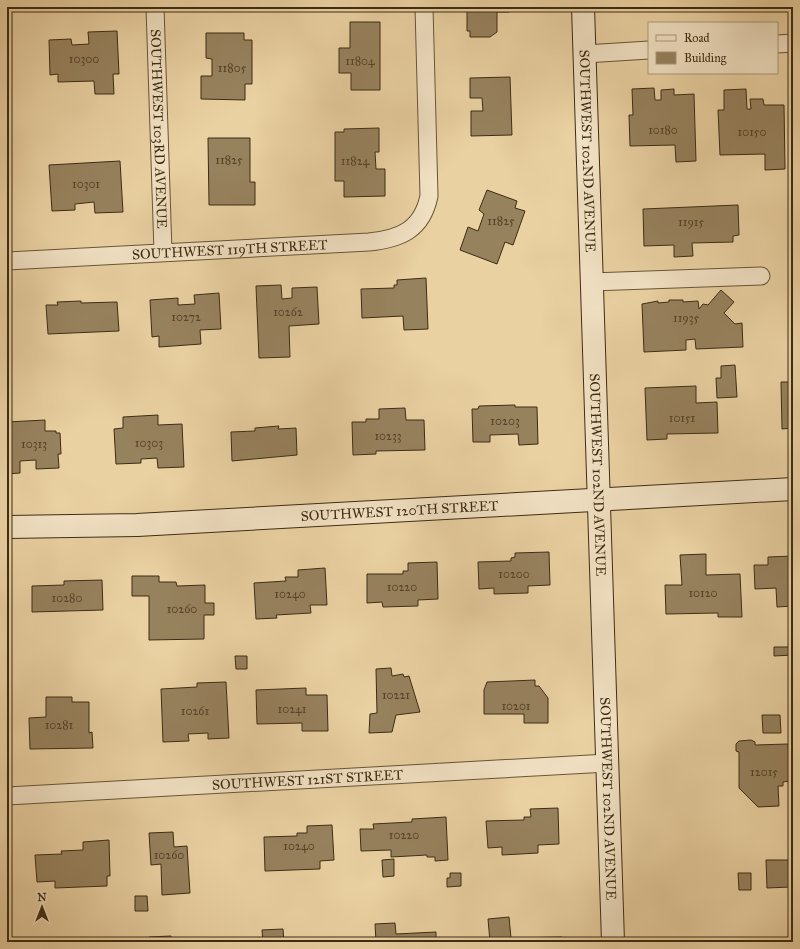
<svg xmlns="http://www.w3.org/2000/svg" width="800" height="949" viewBox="0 0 800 949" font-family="'IM FELL Great Primer',serif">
<rect width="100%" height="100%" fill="#ead1a2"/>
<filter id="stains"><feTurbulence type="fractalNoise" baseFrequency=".005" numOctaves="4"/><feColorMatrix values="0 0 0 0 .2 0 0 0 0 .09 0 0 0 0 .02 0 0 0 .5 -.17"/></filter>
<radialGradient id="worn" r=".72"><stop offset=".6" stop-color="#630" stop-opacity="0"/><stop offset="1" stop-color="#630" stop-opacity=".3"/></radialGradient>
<path fill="#97825e" stroke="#3d2c15" d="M467,7H509V12H497V32L490,37H470V31H467Z
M350,22H380V90H351V73H339V48H350Z
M7,27H9L11,85L7,86Z
M117,31L119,74H113L114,94H95L94,81L58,82V74L50,75L49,40L71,39L72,45L89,44L88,32Z
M206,33H244V40H252V84H245V100L201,99V76H212V59L206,58Z
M510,77L512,135L471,136V111H483L482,98H470V78Z
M654,88L655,100H661V90L674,89V95L694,94L696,161L676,162L675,145L630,146L629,115H633L632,89Z
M746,89L747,109H751L750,99H763L764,105H784L785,169L765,170V154L720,155L718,110H724V90Z
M379,128V152H375L376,169H385V196L344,197V181H335V132H344V129Z
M208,138H250V182H255V205H209Z
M7,160L10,218H7Z
M120,161L123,212L95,213L94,202L75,204V210L52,211L49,165Z
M487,190L517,201L515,208L525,211L513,245L505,242L497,264L460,250L468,227L478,231L484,214L479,210Z
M738,205L739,235L733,236V242L692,243L693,256L674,257V245L644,246L643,209Z
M426,278L428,329L404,330L403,316L362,318L361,289L394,288V285H397V280Z
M281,285L282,299L292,298V288L317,287L319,324L289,326L290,357L259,358L256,286Z
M721,290L734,302L724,313L735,324L742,323L743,347L696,349L695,339L686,340V350L644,352L642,304L658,301V303L669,302V300H683V302L698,301L699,309L703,304L708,305Z
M219,293L221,329L200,330L201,344L159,347V336L152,337L150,300L178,298V305L195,304L194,295Z
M81,301V303L117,302L119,331L48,334L46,305H58L57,302Z
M735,365L737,397L717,398L716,378H721V366Z
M781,382H793V428L782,429Z
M696,386V403L717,402L718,433L667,434V439L647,440L645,388Z
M515,405V407H537L538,444L519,445L518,434L490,435V442H473L472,409H478L479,406Z
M405,408L406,420H424L425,450L376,451V454L353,455L352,422H366V419H379V409Z
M158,415V425L182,424L184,467L158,468L157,458L141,459V463L116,464L114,429L123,428V417Z
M45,420V431H56V433H60L61,454H58L59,468L36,469V460L20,461V473L7,474V422Z
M279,426L278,429L296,428L297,455L232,461L231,432L255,431V428Z
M549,552L550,585L528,586V593L494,594V588L479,589L478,562L511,561V558L515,557V553Z
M706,554V575L740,574L742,617H718V613L666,614L665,585H682L680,555Z
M793,556V606L777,607L776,588L755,589L754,565H768V557Z
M437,562L438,599L418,600V606L383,607L382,602L367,603V574H403V571H408V563Z
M325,568L327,605H310L311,613L276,615L277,618L256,619L254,583L286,581L285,577H298V570Z
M132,576H159V582H176L177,586L205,585V603H214V615H204V639L149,640V596H132Z
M102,580L103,610L32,612V586L64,585V581Z
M774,647H793V655L774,656Z
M235,656H247V669H236Z
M391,668L392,676L403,674L404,677L409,676L420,712L396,715L392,732L369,733L370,714L377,713L376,669Z
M535,680V686H539L548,698V723H524V714H484V690L487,682Z
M226,682L229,738L208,739V733L188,734L189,741L163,742L161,689L197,687V683Z
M306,688V695H327L328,731H302V723L257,724L256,690Z
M46,697H72V702H89V733L92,732L93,748L30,749L29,718L46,717Z
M762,715H780L781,733H763Z
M751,740L755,742V745L788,744L790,781L783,782V786H778L779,806L758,807L739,788V752L736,751V744L739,741Z
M558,808L559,844L538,845V853L502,855V847L488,848L486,821L524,820V817H531L530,809Z
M446,817L448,860L435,861V857H427V855L391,857V850L361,851L360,829H374L373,824L412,822V819Z
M332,825L334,860L320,861V869L265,871L264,837L297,836V833H307V826Z
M173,832L174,847L187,846L190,893L162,895L161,864L151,865L149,833Z
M109,840L110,876H107V886L55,888V881L37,882L35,855L62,854L61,851L83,850V842Z
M394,859V876L383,877L382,860Z
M766,860H793V942H791L790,887L767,888Z
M450,873H461V886L447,887V878H450Z
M738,873H751V890H739Z
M135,896H147L148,911H135Z
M509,917L511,938L562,937V942H490L488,919Z
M395,923L396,934L436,932V942H376L375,924Z
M283,929L284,942H263L262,930Z
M171,936L172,942H145V940H149V937Z
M348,940V942H306Z"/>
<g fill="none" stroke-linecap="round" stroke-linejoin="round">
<defs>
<g id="street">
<path id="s1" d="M155,7L163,252"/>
<path d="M777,44L793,43"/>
<path d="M585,54L649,50"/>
<path id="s2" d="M7,261L369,242C400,239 422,230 429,196L424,7"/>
<path d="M591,282L761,276"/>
<path id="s3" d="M7,796L608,763"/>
</g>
<g id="secondary">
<path id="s4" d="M583,7L613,942"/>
<path id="s5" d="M7,527L137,525L793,489"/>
</g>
</defs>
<use href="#street" stroke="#685538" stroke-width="19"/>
<use href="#secondary" stroke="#3d2c15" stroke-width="24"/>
<use href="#street" stroke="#f1e1c3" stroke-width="17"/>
<use href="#secondary" stroke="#f1e1c3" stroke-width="22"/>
</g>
<g text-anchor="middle" stroke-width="4" stroke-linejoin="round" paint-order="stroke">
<g font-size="12" fill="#544227">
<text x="84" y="63">10300</text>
<text x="360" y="65">11804</text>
<text x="232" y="72">11805</text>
<text x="663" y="134">10180</text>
<text x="752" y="136">10150</text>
<text x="229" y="164">11825</text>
<text x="355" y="165">11824</text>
<text x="86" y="188">10301</text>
<text x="501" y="225">11825</text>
<text x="691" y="226">11915</text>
<text x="288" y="316">10262</text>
<text x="186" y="321">10272</text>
<text x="686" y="322">11935</text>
<text x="682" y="422">10151</text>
<text x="505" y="425">10203</text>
<text x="388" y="440">10233</text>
<text x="149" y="447">10303</text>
<text x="34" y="448">10313</text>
<text x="514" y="578">10200</text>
<text x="402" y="591">10220</text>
<text x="703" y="597">10120</text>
<text x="290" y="598">10240</text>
<text x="67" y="602">10280</text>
<text x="182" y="613">10260</text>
<text x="396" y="699">10221</text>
<text x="516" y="710">10201</text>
<text x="292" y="713">10241</text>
<text x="195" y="715">10261</text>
<text x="59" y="729">10281</text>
<text x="764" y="776">12015</text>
<text x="404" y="839">10220</text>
<text x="299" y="850">10240</text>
<text x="169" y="859">10260</text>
</g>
<g font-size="14" fill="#3d2c15" stroke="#f1e1c3">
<text dy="5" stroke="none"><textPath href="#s1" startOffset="122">SOUTHWEST 103RD AVENUE</textPath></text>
<text dy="5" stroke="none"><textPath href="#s4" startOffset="144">SOUTHWEST 102ND AVENUE</textPath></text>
<text dy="5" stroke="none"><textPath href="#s2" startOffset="223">SOUTHWEST 119TH STREET</textPath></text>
<text dy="5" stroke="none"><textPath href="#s4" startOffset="468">SOUTHWEST 102ND AVENUE</textPath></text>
<text dy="5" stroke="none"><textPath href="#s5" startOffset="393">SOUTHWEST 120TH STREET</textPath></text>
<text dy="5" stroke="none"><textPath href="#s3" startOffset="301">SOUTHWEST 121ST STREET</textPath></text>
<text dy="5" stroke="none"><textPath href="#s4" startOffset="792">SOUTHWEST 102ND AVENUE</textPath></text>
</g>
</g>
<rect width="800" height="949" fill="none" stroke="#ead1a2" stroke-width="24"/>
<rect x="8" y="8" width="784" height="933" fill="none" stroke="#3d2c15" stroke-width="2"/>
<rect x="12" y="12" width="776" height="925" fill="none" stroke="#3d2c15"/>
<rect x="648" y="22" width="130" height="52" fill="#f1e1c3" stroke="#a9997d"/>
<rect x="656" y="35" width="20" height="6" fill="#f1e1c3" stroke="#a9997d"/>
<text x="684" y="42" font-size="12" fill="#3d2c15">Road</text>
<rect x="656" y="52" width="20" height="12" fill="#97825e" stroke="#a9997d"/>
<text x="684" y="62" font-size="12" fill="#3d2c15">Building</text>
<g transform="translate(42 907)" stroke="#f1e1c3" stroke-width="3" paint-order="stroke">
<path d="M0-3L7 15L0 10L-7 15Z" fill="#3d2c15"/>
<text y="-6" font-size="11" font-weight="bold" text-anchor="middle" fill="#3d2c15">N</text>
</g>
<rect width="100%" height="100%" filter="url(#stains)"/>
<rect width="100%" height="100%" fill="url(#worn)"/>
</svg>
